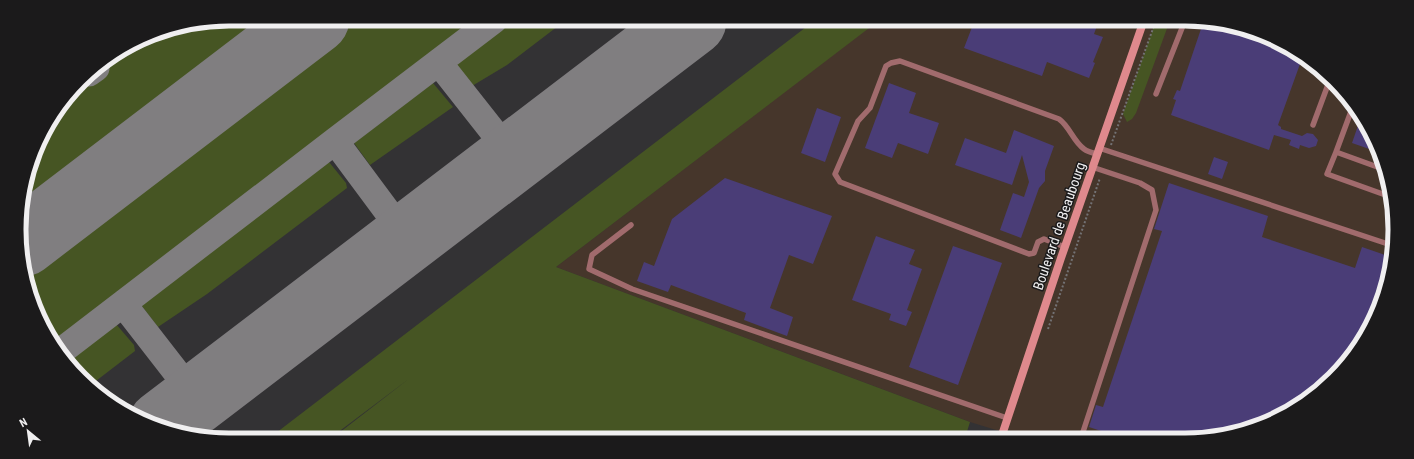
<svg xmlns="http://www.w3.org/2000/svg" width="1414" height="459" viewBox="0 0 1414 459" font-family="'Roboto Condensed',sans-serif">
<rect width="100%" height="100%" fill="#333234"/>
<path fill="#46362b" d="M876,22L1226,23L1302,55L1360,113L1391,189V271L1367,335L1323,388L1277,418L1212,438H1022L970,422L556,267Z"/>
<path fill="#465523" d="M230,19H289L22,223L21,202L41,136L74,93L150,35Z
M339,19L478,20L53,344L26,284L25,260Z
M515,20H566L507,65L472,86L456,65Z
M814,21L877,22L556,267L970,422L965,438L335,436L410,378L333,436H272Z
M1155,23H1169L1136,113L1132,119L1127,122L1123,114Z
M433,83L453,107L370,165L354,143Z
M329,162L346,183L347,188L207,294L158,327L141,305Z
M116,324L134,345L135,351L92,384L69,361Z"/>
<g fill="none" stroke-linecap="round" stroke-linejoin="round">
<path stroke="#807e80" stroke-width="27" d="M439,63L513,157
M89,73L96,68
M335,141L407,238
M23,237L41,228
M124,305L197,399
M60,352L335,141L494,20"/>
<path stroke="#807e80" stroke-width="69" d="M23,242L315,19
M162,425L692,21"/>
</g>
<path fill="#4a3d77" d="M974,22L1098,23L1094,34L1103,37L1093,62L1095,63L1089,78L1047,62L1042,76L964,48Z
M1203,23H1226L1302,55L1306,59L1303,65L1300,64L1278,125L1281,127V129L1302,136L1307,133L1313,134L1318,140L1316,146L1309,148L1300,145L1299,149L1289,145L1291,140L1274,135L1269,150L1171,115L1176,100L1173,99L1177,90L1180,91Z
M889,83L916,93L909,113L939,123L928,154L898,143L892,158L865,148Z
M817,108L841,117L825,162L801,153Z
M1361,117L1371,141L1375,151L1352,143Z
M1014,130L1054,146L1045,171V181L1039,188L1021,238L1000,230L1013,193L1024,197L1029,182L1022,155L1012,185L955,165L965,138L1006,153Z
M1214,157L1228,162L1222,179L1208,174Z
M725,178L832,216L813,264L789,255L770,308L793,317L787,336L744,320L746,313L671,285L668,292L637,281L644,262L654,266L672,219Z
M1169,183L1268,216L1262,237L1355,268L1362,247L1391,257V271L1367,335L1323,388L1277,418L1212,438H1122L1089,427L1096,405L1103,407L1162,231L1154,229Z
M876,236L915,250L909,264L922,269L907,310L912,312L906,326L889,320L891,314L852,300Z
M953,246L1002,263L958,385L909,367Z"/>
<g fill="none" stroke-linecap="round" stroke-linejoin="round">
<path stroke="#737274" stroke-width="2" stroke-dasharray="2 2" stroke-linecap="butt" d="M1111,145L1155,23
M1048,329L1100,178"/>
<path stroke="#a16b6d" stroke-width="5.5" d="M1156,94L1184,23
M1353,106L1336,152L1383,169
M1313,125L1329,82
M1099,148L1391,245
M1336,152L1327,174L1391,197
M631,225L592,255L589,269L632,289L1007,418
M1065,247L1044,239L1038,242L1034,253L1029,254L840,182L835,174L858,121L870,108L886,66L891,63L900,61L1059,119C1070,127 1073,141 1084,149C1088,152 1093,153 1097,154
M1081,438L1156,210L1152,190L1140,183L1092,167"/>
<path stroke="#df898d" stroke-width="8" d="M1001,438L1061,258L1143,23"/>
</g>
<g text-anchor="middle" stroke-width="3" stroke-linejoin="round" paint-order="stroke">
<g font-size="14" fill="#f0eff0" stroke="#1b1a1b">
<text transform="translate(1059 226) rotate(-71)" y="5">Boulevard de Beaubourg</text>
</g>
</g>
<path d="M0 0H1414V459H0ZM229 26H1185A203 203 0 0 1 1388 229V230A203 203 0 0 1 1185 433H229A203 203 0 0 1 26 230V229A203 203 0 0 1 229 26Z" fill="#1b1a1b" fill-rule="evenodd"/>
<path fill="none" stroke="#f0eff0" stroke-width="5" d="M229 26H1185A203 203 0 0 1 1388 229V230A203 203 0 0 1 1185 433H229A203 203 0 0 1 26 230V229A203 203 0 0 1 229 26Z"/>
<g transform="translate(28 431) rotate(331)" stroke="#1b1a1b" stroke-width="3" paint-order="stroke">
<path d="M0-3L7 15L0 10L-7 15Z" fill="#f0eff0"/>
<text y="-6" font-size="11" font-weight="bold" text-anchor="middle" fill="#f0eff0">N</text>
</g>
</svg>
